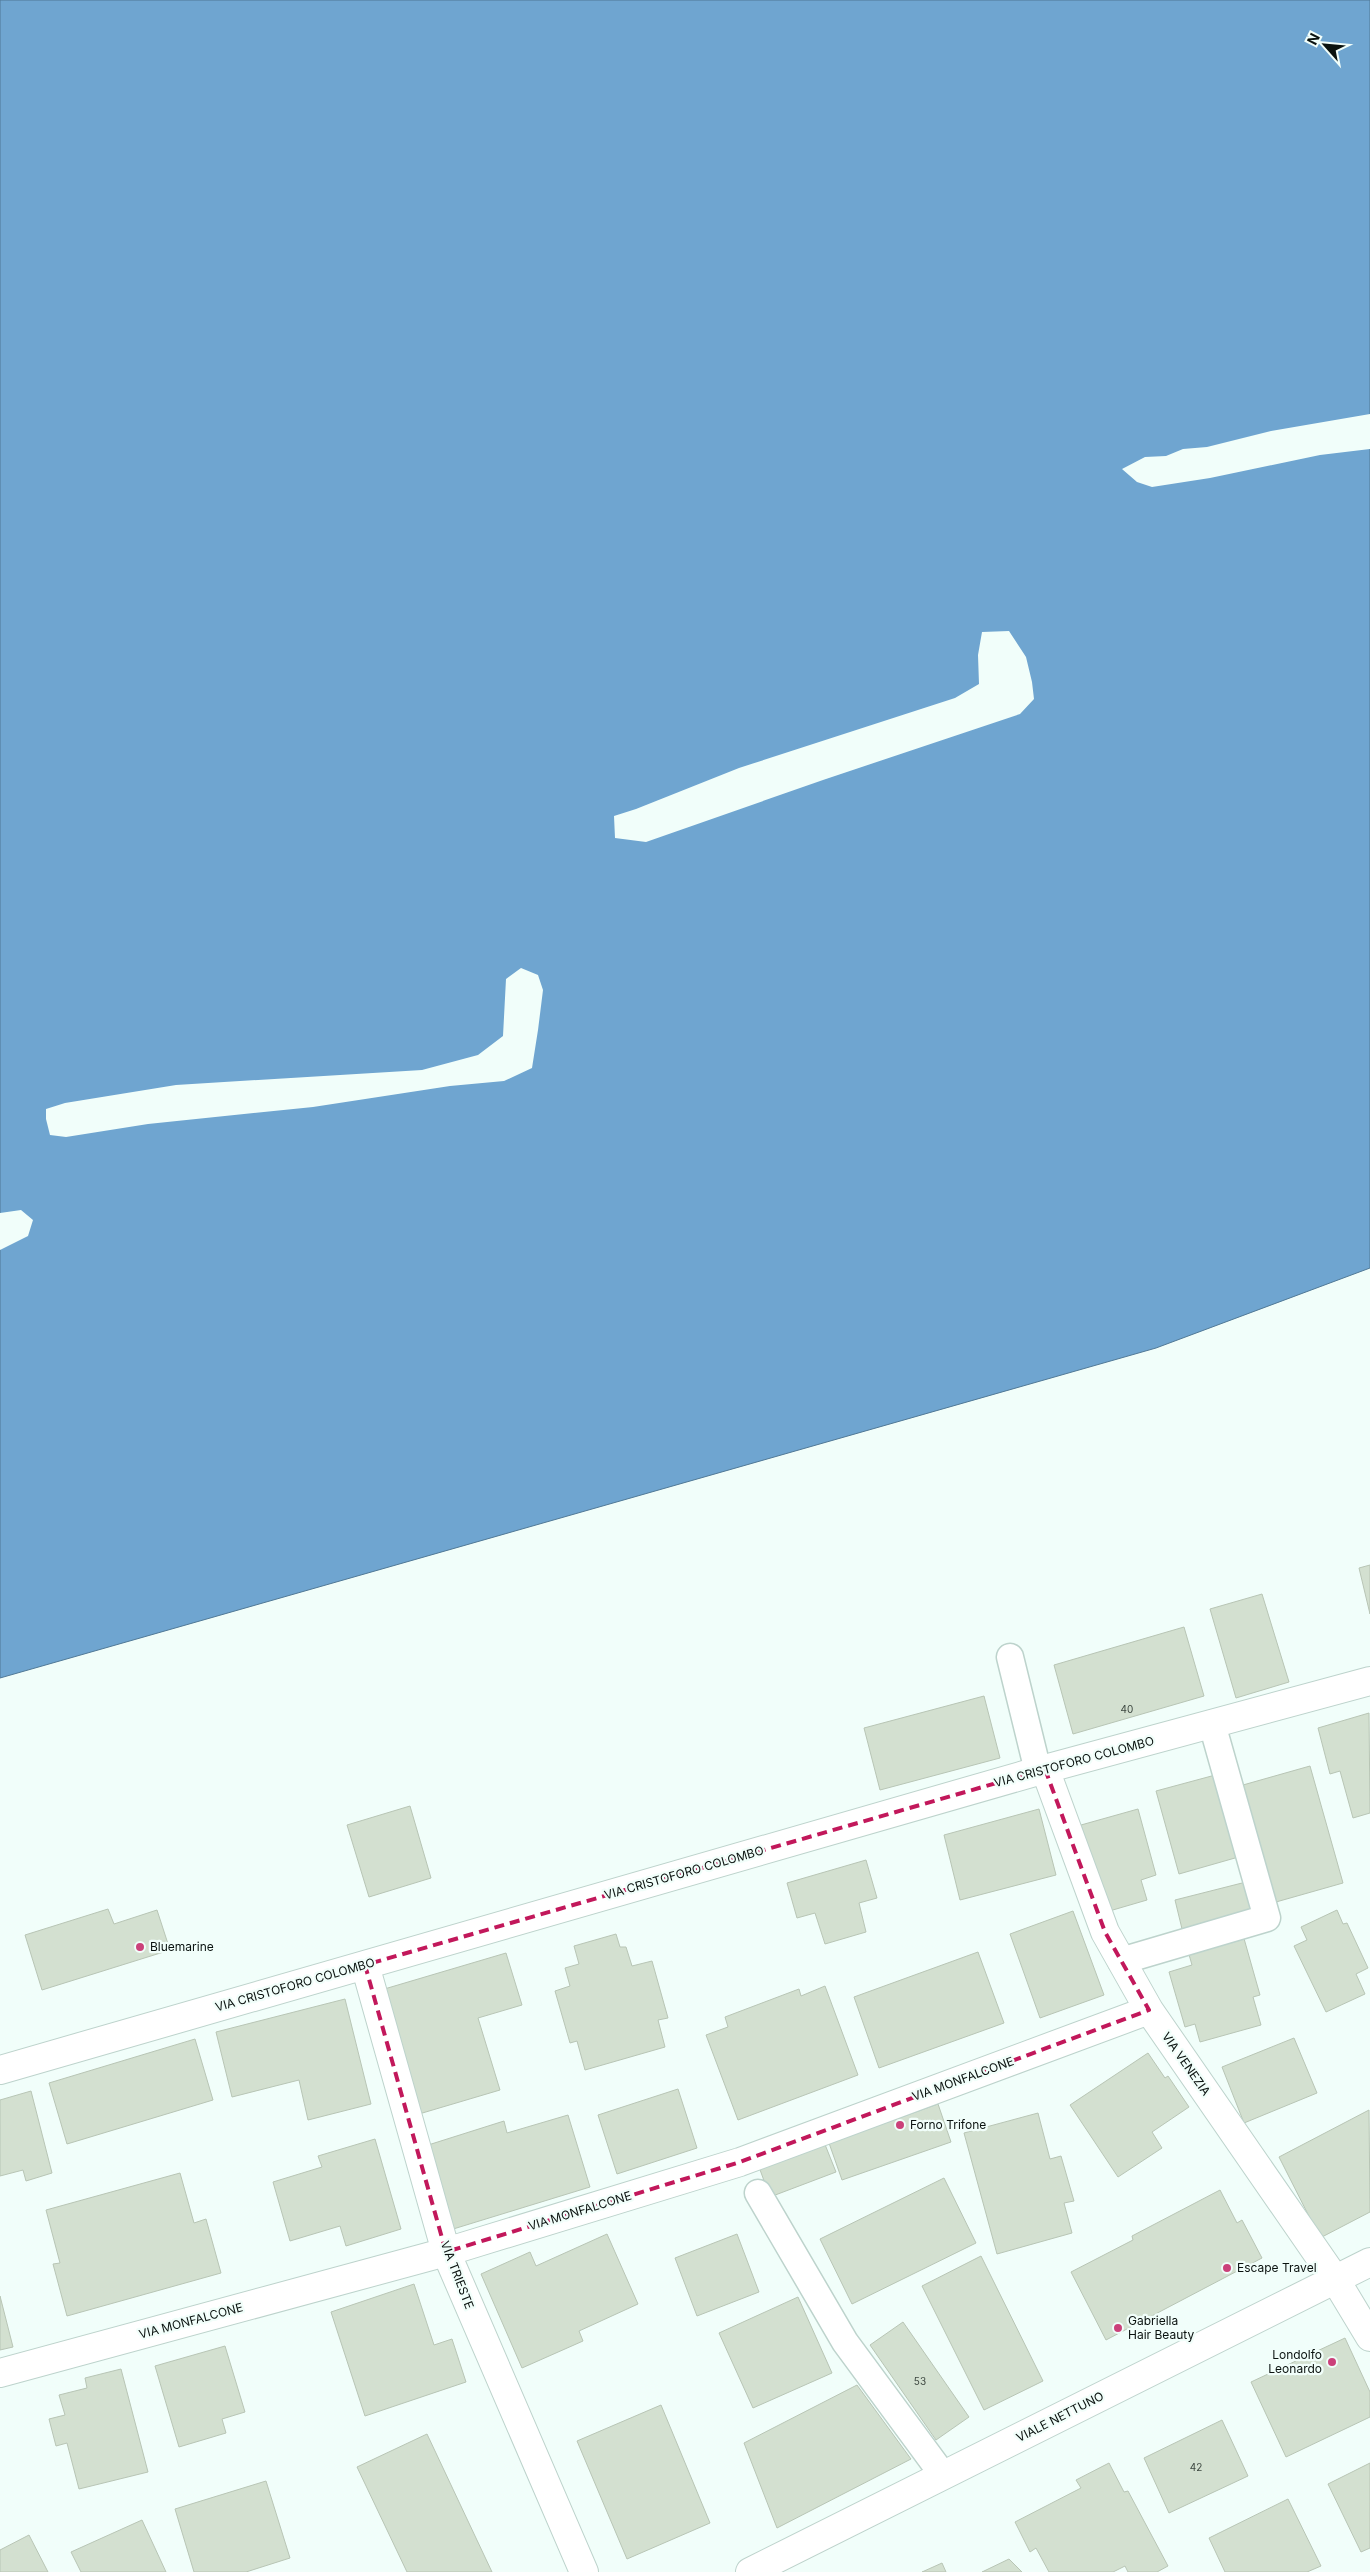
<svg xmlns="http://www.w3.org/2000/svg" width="1370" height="2572" viewBox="0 0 1370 2572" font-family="Inter,sans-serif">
<rect width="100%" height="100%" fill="#f1fefa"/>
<path fill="#6fa5d0" stroke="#517996" d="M0,0H1370V1268L1156,1348L0,1678Z"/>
<path fill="#f1fefa" d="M1370,414V449L1320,455L1210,478L1152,487L1137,482L1122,469L1145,457L1166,456L1183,449L1207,447L1271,431Z
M1009,631L1026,657L1032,682L1034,699L1020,714L823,780L646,842L615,838L614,816L636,809L739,768L955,698L979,684L978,655L982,632Z
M521,968L538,975L543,990L538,1030L532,1068L504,1081L450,1086L313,1107L148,1124L66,1137L50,1135L46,1119V1109L65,1103L176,1085L422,1070L478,1055L503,1036L506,979Z
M21,1210L33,1220L28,1236L0,1250V1213Z"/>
<path fill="#d3e0d0" stroke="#b8c5b5" d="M1370,1565V1614L1359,1568Z
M1262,1594L1289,1682L1236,1698L1210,1609Z
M1184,1627L1204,1696L1073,1734L1054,1665Z
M984,1696L1000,1758L880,1790L864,1728Z
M1369,1713L1370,1813L1353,1818L1340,1771L1330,1774L1318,1728Z
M1310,1766L1343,1883L1276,1902L1243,1785Z
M1219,1774L1242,1856L1179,1874L1156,1791Z
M410,1806L431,1878L369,1897L347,1825Z
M1039,1809L1056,1875L960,1900L944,1835Z
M1138,1809L1156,1875L1141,1880L1147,1900L1106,1912L1081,1825Z
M866,1860L877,1898L859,1903L866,1932L825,1944L815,1913L797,1918L787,1883Z
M1246,1882L1255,1914L1183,1933L1175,1900Z
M108,1909L114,1924L157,1910L170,1950L42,1990L25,1935Z
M1337,1910L1343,1924L1347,1923L1368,1968L1356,1974L1365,1994L1326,2012L1294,1946L1307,1940L1301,1927Z
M1073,1911L1104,1995L1040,2018L1010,1934Z
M616,1934L620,1947H626L632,1966L652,1961L668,2018L658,2020L665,2047L585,2070L577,2041L570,2043L555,1991L570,1986L565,1968L579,1964L574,1946Z
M1243,1935L1260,1995L1253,1997L1261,2025L1200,2042L1195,2024L1185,2027L1169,1972L1192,1965L1188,1951Z
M978,1952L1004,2023L879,2068L854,1997Z
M506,1953L522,2005L478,2018L500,2090L419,2114L381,1990Z
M825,1986L858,2075L738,2120L706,2035L728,2027L725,2017L799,1989L801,1996Z
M345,1999L371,2104L308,2120L299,2080L232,2097L216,2032Z
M1294,2038L1317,2093L1244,2123L1222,2067Z
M195,2039L213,2100L67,2144L49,2083Z
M1148,2053L1165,2078L1168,2076L1189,2107L1152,2132L1162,2148L1118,2177L1070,2105Z
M678,2089L697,2148L617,2174L598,2115Z
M31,2091L52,2173L26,2181L23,2170L0,2176V2100Z
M938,2104L951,2142L842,2180L829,2143Z
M1369,2110L1370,2212L1320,2238L1279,2157Z
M1038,2113L1050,2159L1061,2156L1074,2201L1064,2203L1072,2233L997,2254L964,2133Z
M568,2115L590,2187L450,2230L425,2146L504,2121L507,2133Z
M375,2139L401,2229L346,2246L340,2226L290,2241L273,2182L322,2167L318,2156Z
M824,2142L836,2172L770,2197L759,2167Z
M180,2173L194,2223L206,2219L221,2273L67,2316L53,2264L60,2263L46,2210Z
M944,2178L976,2243L852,2304L820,2239Z
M1220,2190L1237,2223L1242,2220L1262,2258L1106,2340L1071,2272L1133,2240L1132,2236Z
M607,2234L638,2304L579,2331L583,2341L522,2368L481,2274L530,2252L536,2266Z
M737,2234L759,2292L697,2316L675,2258Z
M981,2256L1043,2381L984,2410L922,2286Z
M414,2284L434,2345L452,2339L466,2382L365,2416L331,2312Z
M0,2296L13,2347L0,2350Z
M798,2297L832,2373L753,2408L719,2333Z
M903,2322L969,2417L936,2440L870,2345Z
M1345,2338L1370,2392V2417L1286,2457L1251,2382Z
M225,2346L245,2412L222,2419L226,2433L179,2447L155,2366Z
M121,2369L148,2472L79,2489L67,2443L56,2446L49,2419L65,2415L59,2395L87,2388L85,2378Z
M857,2385L911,2459L777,2528L744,2443Z
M661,2405L710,2523L627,2559L577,2441Z
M1222,2420L1248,2476L1169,2513L1144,2458Z
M427,2434L492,2572H407L357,2467Z
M1109,2463L1124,2492L1128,2491L1168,2566L1157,2572H1128L1125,2566L1113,2572H1049L1036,2548L1030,2552L1015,2522L1081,2488L1076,2480Z
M1370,2463V2548L1361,2552L1328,2484Z
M266,2481L290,2558L246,2572H194L175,2509Z
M1288,2499L1321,2566L1307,2572H1225L1209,2538Z
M142,2520L166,2572H81L71,2552Z
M29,2535L48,2572H0V2550Z
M1009,2559L1022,2572H982Z
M942,2563L946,2572H922Z"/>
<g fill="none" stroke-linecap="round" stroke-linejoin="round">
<defs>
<path id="lane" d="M1010,1657L1038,1771
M1121,1961L1267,1918L1212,1724
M758,2193L845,2342L943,2475"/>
<path id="street" d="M1045,1769L1105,1932L1149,2010L1335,2279L1370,2337
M365,1965L446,2252L584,2572
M0,2070L1045,1769L1370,1681
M0,2373L446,2252L740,2162L1149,2010
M750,2572L1370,2262"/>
</defs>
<use href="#lane" stroke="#bdd3cc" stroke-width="29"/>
<use href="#street" stroke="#bdd3cc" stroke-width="30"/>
<use href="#lane" stroke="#fff" stroke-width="26"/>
<use href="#street" stroke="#fff" stroke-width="28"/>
</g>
<path fill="none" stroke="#c2185b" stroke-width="4" stroke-dasharray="10 6" stroke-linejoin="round" d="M1045,1769L1105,1932L1149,2010L740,2162L446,2252L365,1965Z"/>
<g fill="#cb417a" stroke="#f1fefa" stroke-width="2">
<circle cx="140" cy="1947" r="5"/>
<circle cx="900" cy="2125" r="5"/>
<circle cx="1227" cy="2268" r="5"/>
<circle cx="1118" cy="2328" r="5"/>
<circle cx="1332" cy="2362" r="5"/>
</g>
<g text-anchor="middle" stroke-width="4.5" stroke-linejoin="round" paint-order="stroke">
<g font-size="10" fill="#3c463f">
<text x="1127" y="1713">40</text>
<text x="920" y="2385">53</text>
<text x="1196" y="2471">42</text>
</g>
<g font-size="12" fill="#0a120f" stroke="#f1fefa">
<text transform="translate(1074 1762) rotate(-15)" y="4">VIA CRISTOFORO COLOMBO</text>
<text transform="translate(684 1873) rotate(-16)" y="4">VIA CRISTOFORO COLOMBO</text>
<text transform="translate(295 1985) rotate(-16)" y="4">VIA CRISTOFORO COLOMBO</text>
<text transform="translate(1186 2064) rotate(55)" y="4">VIA VENEZIA</text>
<text transform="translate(963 2079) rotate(-20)" y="4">VIA MONFALCONE</text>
<text transform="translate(580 2211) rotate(-17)" y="4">VIA MONFALCONE</text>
<text transform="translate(457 2275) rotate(69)" y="4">VIA TRIESTE</text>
<text transform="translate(191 2321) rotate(-15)" y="4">VIA MONFALCONE</text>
<text transform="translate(1060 2417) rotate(-27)" y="4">VIALE NETTUNO</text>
</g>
<g font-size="12" fill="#0a120f" stroke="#f1fefa" text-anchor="start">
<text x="150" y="1951">Bluemarine</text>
<text x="910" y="2129">Forno Trifone</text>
<text x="1237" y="2272">Escape Travel</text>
<text x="1128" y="2325">Gabriella<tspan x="1128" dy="14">Hair Beauty</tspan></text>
<text x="1322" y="2359" text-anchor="end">Londolfo<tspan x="1322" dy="14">Leonardo</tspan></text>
</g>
</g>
<g transform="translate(1325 45) rotate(297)" stroke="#f1fefa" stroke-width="4" paint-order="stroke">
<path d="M0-4L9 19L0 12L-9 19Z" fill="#0a120f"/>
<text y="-8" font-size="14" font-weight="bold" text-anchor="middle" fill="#0a120f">N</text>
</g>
</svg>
